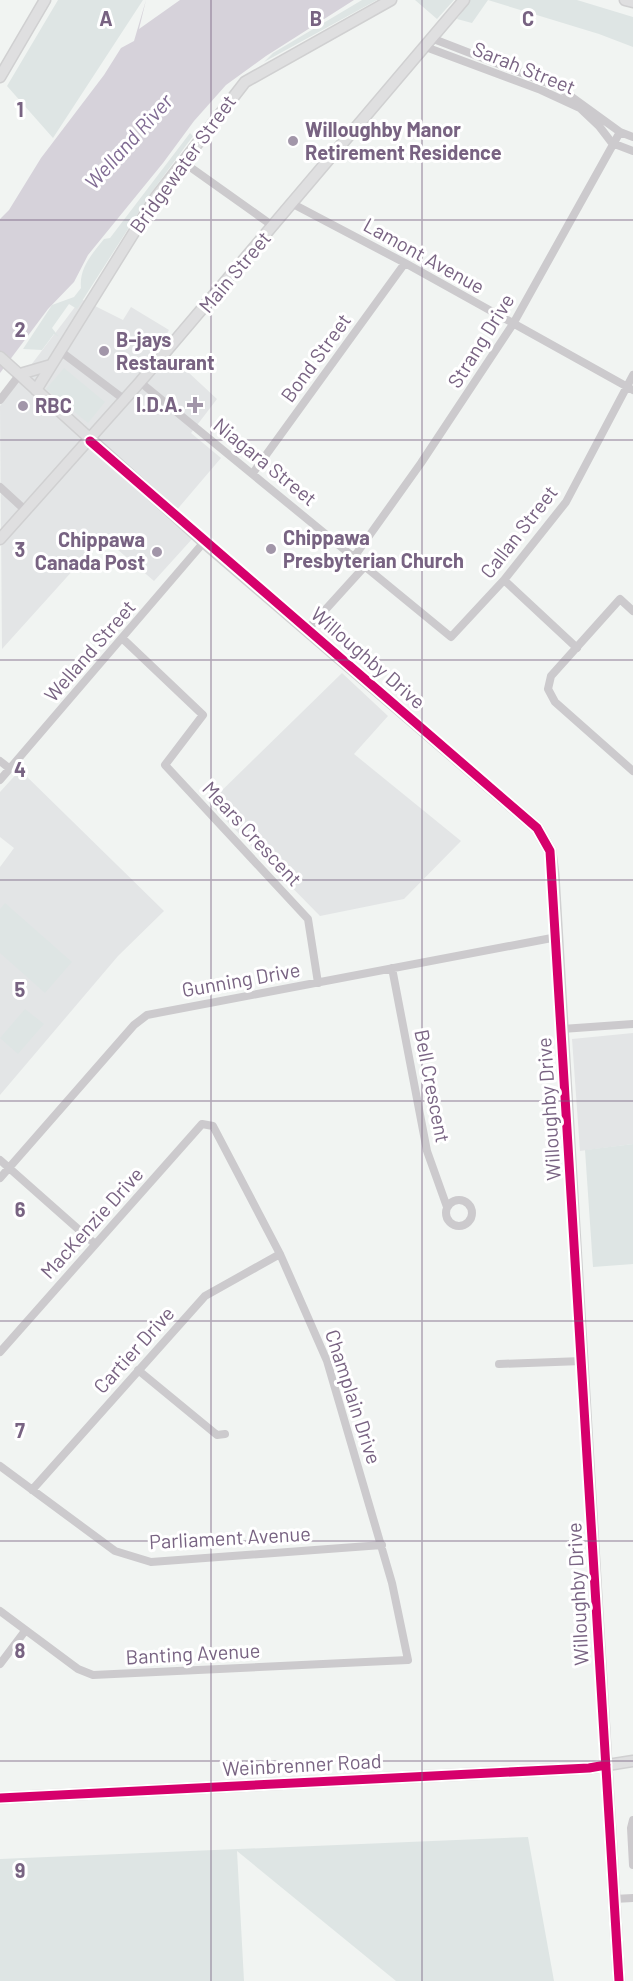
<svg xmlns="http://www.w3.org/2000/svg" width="633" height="1981" viewBox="0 0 633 1981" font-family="Barlow,sans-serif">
<rect width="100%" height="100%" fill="#f1f4f2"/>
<path fill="#e3e5e6" d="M81,299L123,320L131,307L169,330L160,346L217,399L191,433L221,458L169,519L193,538L154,581L103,537L2,649L0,406Z
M342,673L388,716L354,754L461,841L404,899L320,916L209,803Z
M20,770L164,911L118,956L0,1095V867L14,848L0,837V792Z
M633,1033V1144L580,1151L572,1039Z"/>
<path fill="#dee5e4" d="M58,0H143L53,138L7,86Z
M362,0H377L264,62L273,53Z
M415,0H454L437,19Z
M470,0H577L633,17V47L599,34L488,0L472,23L457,19Z
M190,133L193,136L151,193L77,309L69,304L52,328L59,337L54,334L42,350L23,349L52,305L74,297L81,288C79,268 92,254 104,239L110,238Z
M64,368L105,402L88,423L46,389Z
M5,903L72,962L45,993L0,953V909Z
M25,1009L44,1024L18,1054L0,1038Z
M633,1144V1264L593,1267L585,1150Z
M528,1837L554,1981H396L237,1851L244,1981H0V1859Z"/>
<path fill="#d6d2da" d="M146,0L139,29L180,0H354L266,56L226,85L194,121L163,163L88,255L74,282L48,309L0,373V219L9,210L41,158L104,75L121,48L134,41Z"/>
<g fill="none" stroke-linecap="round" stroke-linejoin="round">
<defs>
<path id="secondary" d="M625,0L633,2
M0,77L45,0
M0,357L204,542L537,828L550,851L553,874L619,1981
M20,374L51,365
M36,390L156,197L245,82L391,0
M0,539L140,382L464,0
M0,1798L589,1768L633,1761"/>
</defs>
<use href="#secondary" stroke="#d0d0d1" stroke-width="13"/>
<path stroke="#cccacd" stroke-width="8" d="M431,38L558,87L620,132L633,137
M423,46L541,90L580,108L599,126L612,143L633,151
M183,162L273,226
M293,204L405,263L633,390
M60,351L125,400
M140,382L451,637L504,580L566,502L633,375
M0,400L20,374
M253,473L405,263
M0,487L25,510
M354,557L421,463L513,324L620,132
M504,580L577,648
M633,611L620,599L551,676L548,689L555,702L633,771
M307,630L365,566
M122,638L203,715L165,765L308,919L318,983
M0,761L10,769
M0,780L204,542
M392,968L427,1151L447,1207
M562,1029L633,1024
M0,1160L95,1244
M0,1178L134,1025L147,1015L557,937
M446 1213a13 13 0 1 1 26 0a13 13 0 1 1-26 0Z
M0,1352L202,1124L213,1126L280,1254L327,1361L392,1583L408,1660L93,1675L78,1669L0,1611
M499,1364L582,1361
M138,1370L217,1435L225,1434
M0,1466L115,1551L151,1562L382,1545
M32,1490L205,1296L280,1254
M0,1664L25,1631
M633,1820L631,1828L633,1865
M614,1899L633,1898"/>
<use href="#secondary" stroke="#dfdfe0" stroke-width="10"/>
<defs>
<path id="cycleway" d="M90,441L537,828L550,851L619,1981
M0,1798L589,1768L606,1765"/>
</defs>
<use href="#cycleway" stroke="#fff" stroke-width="13"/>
<use href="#cycleway" stroke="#d6006c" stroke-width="9"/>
</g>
<path fill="none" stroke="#786382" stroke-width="1.5" stroke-opacity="0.55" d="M211,0V1981M422,0V1981M0,220H633M0,440H633M0,660H633M0,880H633M0,1101H633M0,1321H633M0,1541H633M0,1761H633"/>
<g fill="#a296a9" stroke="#fff" stroke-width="2">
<circle cx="293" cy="141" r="6"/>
<circle cx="104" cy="351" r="6"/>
<path d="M192 396h6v6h6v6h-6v6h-6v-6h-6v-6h6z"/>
<circle cx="23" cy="406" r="6"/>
<circle cx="271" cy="549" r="6"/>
<circle cx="157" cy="552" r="6"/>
</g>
<g text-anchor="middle" stroke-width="6" stroke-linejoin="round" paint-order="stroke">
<g font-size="20" fill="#786382" stroke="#fff">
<text transform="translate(524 68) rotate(22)" y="7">Sarah Street</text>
<text transform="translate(183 164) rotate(-54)" y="7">Bridgewater Street</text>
<text transform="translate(424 256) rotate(29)" y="7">Lamont Avenue</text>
<text transform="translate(235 272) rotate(-50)" y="7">Main Street</text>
<text transform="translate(481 341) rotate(-58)" y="7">Strang Drive</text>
<text transform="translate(316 358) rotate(-54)" y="7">Bond Street</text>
<text transform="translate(265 462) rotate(39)" y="7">Niagara Street</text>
<text transform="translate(519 532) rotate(-52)" y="7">Callan Street</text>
<text transform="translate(90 651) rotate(-49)" y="7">Welland Street</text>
<text transform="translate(368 658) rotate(41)" y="7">Willoughby Drive</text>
<text transform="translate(252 834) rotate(47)" y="7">Mears Crescent</text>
<text transform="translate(241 980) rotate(-10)" y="7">Gunning Drive</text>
<text transform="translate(432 1086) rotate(79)" y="7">Bell Crescent</text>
<text transform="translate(549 1109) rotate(-94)" y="7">Willoughby Drive</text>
<text transform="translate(92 1223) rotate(-48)" y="7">MacKenzie Drive</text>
<text transform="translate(134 1350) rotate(-48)" y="7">Cartier Drive</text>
<text transform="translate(353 1397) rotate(72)" y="7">Champlain Drive</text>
<text transform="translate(230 1538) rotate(-3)" y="7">Parliament Avenue</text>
<text transform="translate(578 1594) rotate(-93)" y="7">Willoughby Drive</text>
<text transform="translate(193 1654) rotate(-3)" y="7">Banting Avenue</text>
<text transform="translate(302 1765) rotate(-3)" y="7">Weinbrenner Road</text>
</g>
<g font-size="20" font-weight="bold" fill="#786382" stroke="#fff" text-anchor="start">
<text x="305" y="137">Willoughby Manor<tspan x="305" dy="23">Retirement Residence</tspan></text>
<text x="116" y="347">B-jays<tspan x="116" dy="23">Restaurant</tspan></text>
<text x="183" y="412" text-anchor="end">I.D.A.</text>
<text x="35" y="413">RBC</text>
<text x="283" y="545">Chippawa<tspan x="283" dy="23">Presbyterian Church</tspan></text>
<text x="145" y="547" text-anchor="end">Chippawa<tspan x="145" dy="23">Canada Post</tspan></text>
</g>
<g font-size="21" font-style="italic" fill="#816c94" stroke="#fff">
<text transform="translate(129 142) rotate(-48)" y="7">Welland River</text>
</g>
</g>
<g font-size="20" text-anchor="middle" font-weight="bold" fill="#786382" stroke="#fff" stroke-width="6" stroke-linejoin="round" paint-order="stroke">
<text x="106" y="26">A</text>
<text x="316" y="26">B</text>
<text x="528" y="26">C</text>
<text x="20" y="117">1</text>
<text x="20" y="337">2</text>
<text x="20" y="557">3</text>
<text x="20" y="777">4</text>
<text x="20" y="997">5</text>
<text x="20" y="1217">6</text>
<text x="20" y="1438">7</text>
<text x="20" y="1658">8</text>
<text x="20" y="1878">9</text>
</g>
</svg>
